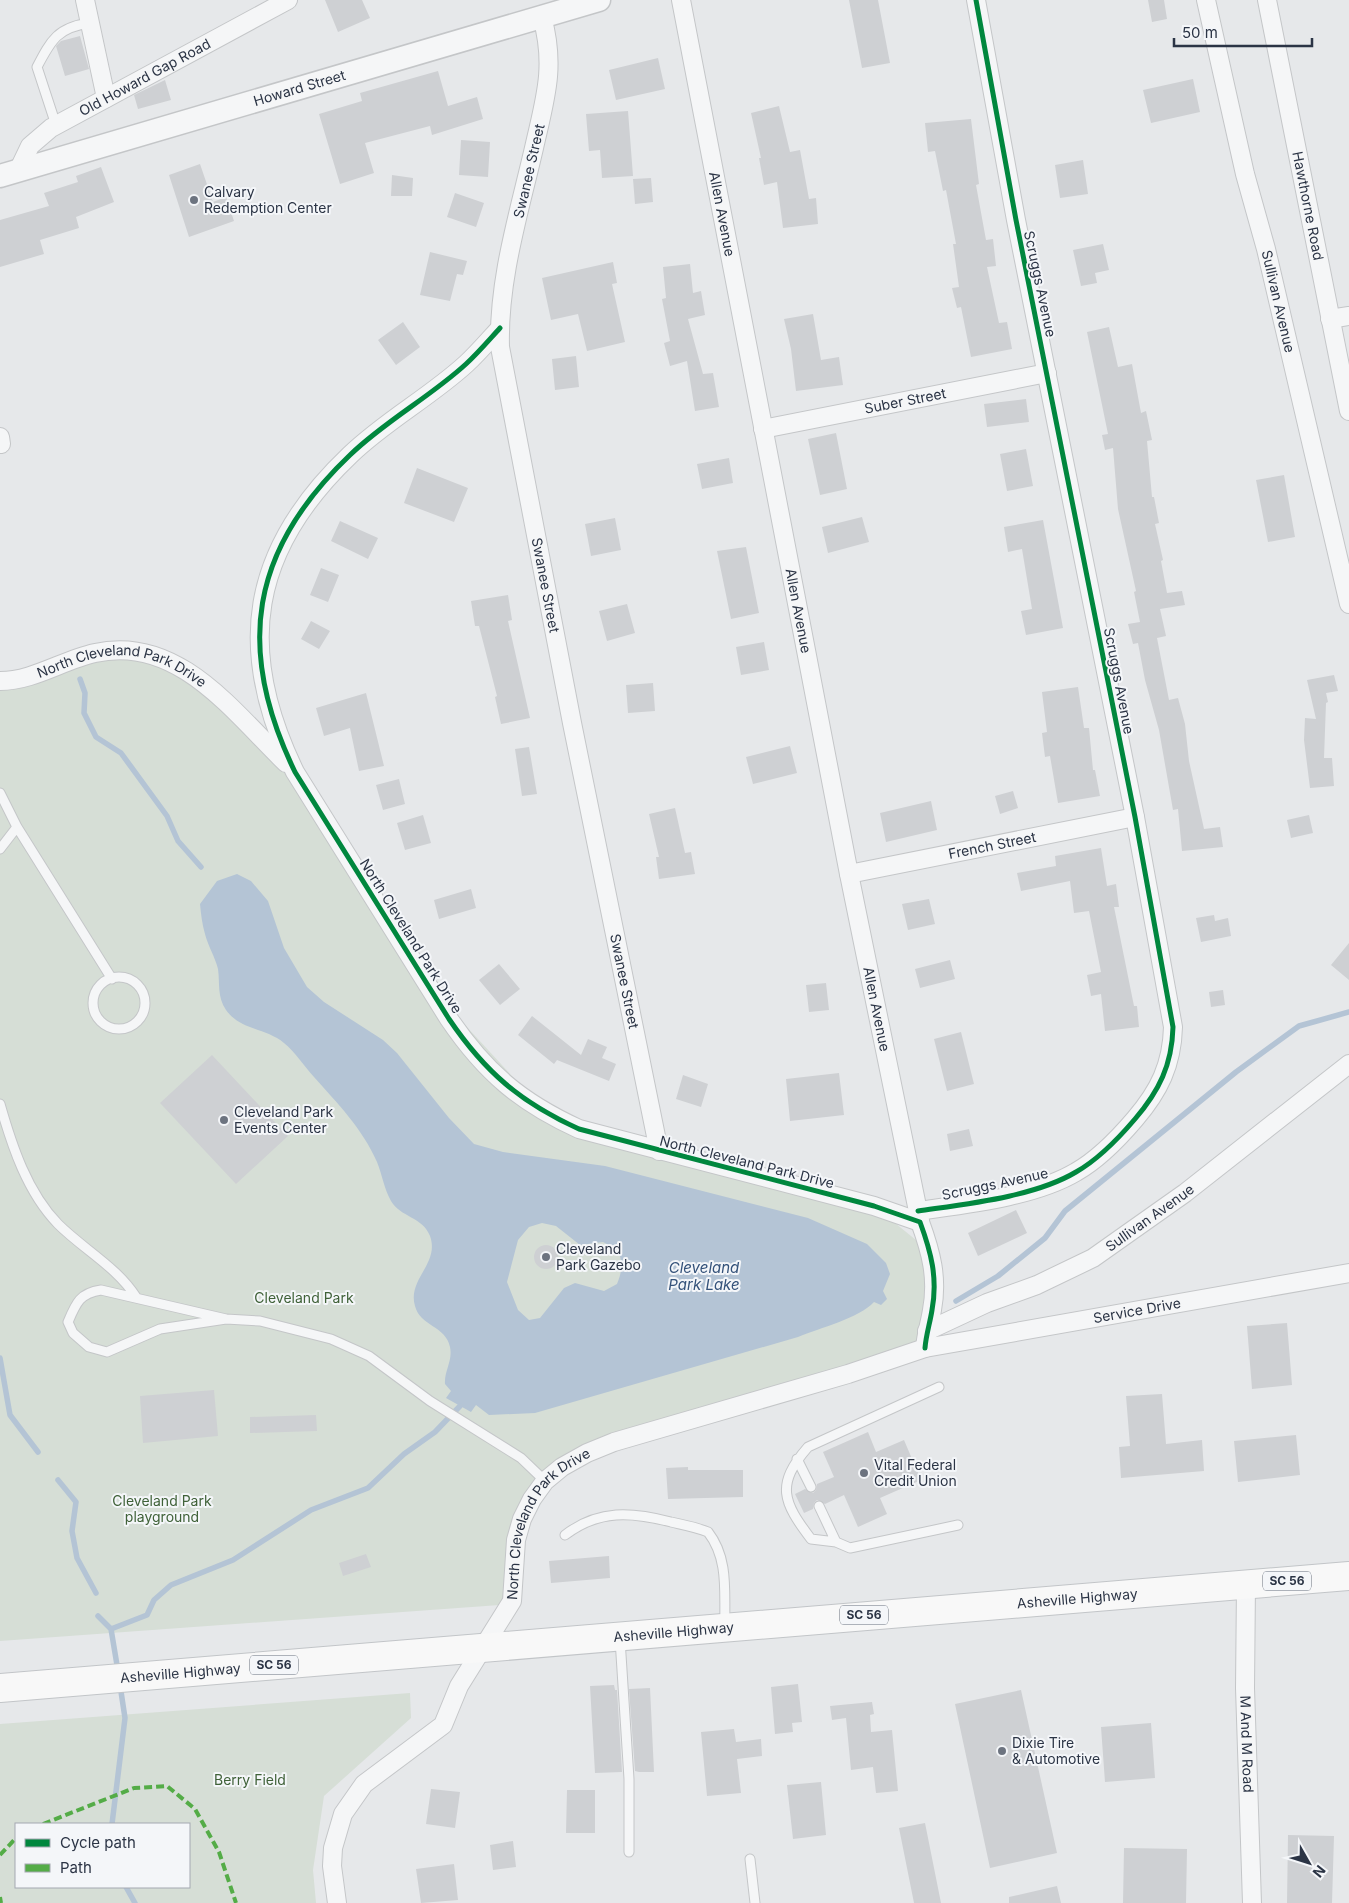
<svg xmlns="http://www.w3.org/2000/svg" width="1349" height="1903" viewBox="0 0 1349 1903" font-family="Inter,sans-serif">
<rect width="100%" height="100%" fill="#e6e8ea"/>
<path fill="#d6ded6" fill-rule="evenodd" d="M136,652L226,704L274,751L431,988L547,1114L874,1206L932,1253L918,1350L614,1442L532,1499L512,1604L0,1641V680Z
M410,1693L411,1718L324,1796L313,1870L316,1903H0V1724ZM16,1824H189V1887H16Z"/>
<path fill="#b4c4d5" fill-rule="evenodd" d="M237,874L251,881L268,901L284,948L307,987L324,1002L383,1040L397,1053L449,1118L474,1144L503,1152L605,1166L808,1218L867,1244L886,1263L890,1274L883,1291L887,1299L881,1305L874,1302C859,1318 820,1328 798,1337L535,1413L489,1415L476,1405L471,1412L446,1398L451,1391L445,1384C444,1371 453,1361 450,1347C446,1326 420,1326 415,1306C407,1279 440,1264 430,1236C423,1217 400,1217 391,1201C384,1189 382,1174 377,1162C362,1128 338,1104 314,1077C304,1066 295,1052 284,1043C266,1028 240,1030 226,1010C217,997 220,983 218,969C215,957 208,946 205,934C202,924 201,914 200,904L217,881ZM542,1223L556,1226L580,1245L603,1242L618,1250C623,1263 622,1272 617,1284L604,1291L575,1283L564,1288L540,1318L529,1320L518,1310L507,1282L518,1240L529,1227Z"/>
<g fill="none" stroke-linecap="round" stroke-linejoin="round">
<path stroke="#b4c4d5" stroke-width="5.5" d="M80,679L85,693L84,713L96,737L121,753L167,816L178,841L201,867
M956,1301L998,1276L1045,1238L1065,1211L1236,1072L1299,1026L1349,1012
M0,1358L10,1415L38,1452
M58,1480L76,1502L72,1531L77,1558L96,1593
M98,1616L111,1629L118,1671
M111,1629L147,1615L154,1600L171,1585L233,1560L311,1510L368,1488L404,1454L435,1432L460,1406
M112,1824L125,1718L120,1685
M126,1887L135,1903"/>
</g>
<path fill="#ced0d3" d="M325,0H362L370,18L338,32Z
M849,0H878L890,63L862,68Z
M1148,0H1164L1167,19L1152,22Z
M80,36L89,69L65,76L56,46L61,41Z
M658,58L665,89L616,100L609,70Z
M438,71L448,106L477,97L483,119L432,135L430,126L365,143L374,173L340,184L319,114L362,101L360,93Z
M1193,79L1200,112L1151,123L1143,90Z
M165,80L171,100L138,109L134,95Z
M779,106L790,152L800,150L809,199L816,198L818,224L783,228L777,182L764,185L759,158H761L751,113Z
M628,111L633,176L602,178L600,150L589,151L586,114Z
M971,119L979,184L976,185L986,240L993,239L996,266L987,267L999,323L1007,322L1012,349L971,357L961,307L957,308L952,288L959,287L953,244H956L946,190L943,191L935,151L928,152L925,123Z
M461,140L490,142L488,177L459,175Z
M1083,160L1088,194L1060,198L1055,165Z
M200,164L213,202L226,197L234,221L189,237L169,175Z
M101,167L114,202L76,217L79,228L40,240L44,254L0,267V220L49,206L44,193L78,182L76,176Z
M392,175L413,178L412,196H391Z
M651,178L653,202L635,204L633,179Z
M455,193L484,203L476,227L447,217Z
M1103,244L1109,270L1095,273L1097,283L1081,286L1073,250Z
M430,252L467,261L463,275L457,274L450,301L420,295Z
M613,262L617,283L612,284L625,342L587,351L578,314L551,320L542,278Z
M690,264L693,293L701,291L705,315L688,319L703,374L713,373L719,407L695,411L687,361L670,366L664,343L670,341L662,299L666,298L663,267Z
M813,314L821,360L839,357L843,385L796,391L791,349L784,319Z
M403,322L420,347L396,365L378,340Z
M1109,327L1118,367L1132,364L1141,413L1146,411L1152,440L1147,441L1152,497H1154L1159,523L1155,524L1163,560L1161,561L1167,593L1182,591L1185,605L1160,609L1166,636L1157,638L1169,700L1178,698L1185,724L1189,761L1204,829L1220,827L1223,847L1182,851L1178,809L1173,810L1159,730L1145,680L1138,643L1133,644L1128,624L1140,622L1134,592L1136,591L1118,509L1113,448L1105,450L1102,435L1108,434L1087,332Z
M576,356L579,387L555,390L552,359Z
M1026,399L1029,422L987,427L984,404Z
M836,433L847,489L820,495L808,439Z
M1026,449L1033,486L1007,491L1000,454Z
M729,458L733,483L702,489L697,464Z
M417,468L468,488L454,522L404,503Z
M1284,475L1295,537L1268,542L1256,480Z
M862,517L869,542L828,553L822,527Z
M615,518L621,550L591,556L585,524Z
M1043,520L1063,628L1026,635L1021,611L1032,609L1022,549L1008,552L1004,527Z
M340,521L378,538L368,559L331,541Z
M746,547L759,613L731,619L717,551Z
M321,568L339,575L328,602L310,595Z
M508,595L512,620L508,621L530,718L501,724L495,697L497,696L479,626H475L471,601Z
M627,604L635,633L607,641L599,611Z
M311,621L330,631L319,649L301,639Z
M764,642L769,670L741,675L736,647Z
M1334,675L1338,691L1326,693L1328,702L1326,703L1324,758H1332L1334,786L1310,788L1304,740L1305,718L1316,719L1307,680Z
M653,683L655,711L628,713L626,685Z
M1078,687L1084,728H1089L1093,770H1095L1100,796L1058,803L1050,756L1045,757L1042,733L1047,732L1042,692Z
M366,693L384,766L359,771L350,728L324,736L316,708Z
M790,746L797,773L753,784L746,757Z
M529,747L537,794L522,796L515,749Z
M399,779L405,804L383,810L376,785Z
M1013,791L1018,808L1000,814L995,796Z
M931,801L937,830L886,842L880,813Z
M675,808L685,853L691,852L695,874L659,879L656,857H659L649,814Z
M423,815L431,843L405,850L397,823Z
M1309,815L1313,833L1291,838L1287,820Z
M1101,848L1107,886L1116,884L1119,907H1114L1134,1006H1137L1139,1027L1105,1031L1101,994L1091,996L1087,975L1101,972L1089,911L1074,913L1070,881L1021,891L1017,873L1056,866L1055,856Z
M471,889L476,908L439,919L434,900Z
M929,899L935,924L908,930L902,904Z
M1214,915L1215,921L1228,918L1231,936L1201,942L1196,918Z
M1349,943V980L1331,965Z
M950,960L955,979L920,988L915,969Z
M499,964L520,989L500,1005L479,980Z
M826,983L829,1010L809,1012L806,985Z
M1223,990L1225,1005L1211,1007L1209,992Z
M532,1016L581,1055L588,1039L607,1047L602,1058L616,1064L609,1081L557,1060L554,1064L518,1035Z
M961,1032L974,1084L947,1091L934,1039Z
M212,1055L288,1136L236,1184L160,1103Z
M839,1073L844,1115L790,1121L786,1079Z
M683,1075L708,1084L701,1107L676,1099Z
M969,1129L973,1146L950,1151L947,1134Z
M1016,1210L1027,1233L978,1256L968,1233Z
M534 1257a12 12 0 1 1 24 0a12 12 0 1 1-24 0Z
M1287,1323L1292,1385L1252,1389L1247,1326Z
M214,1390L218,1436L143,1443L140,1396Z
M1162,1394L1166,1444L1202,1440L1204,1471L1121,1478L1119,1447L1130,1446L1126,1396Z
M316,1415L317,1431L250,1433V1417Z
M868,1432L876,1452L904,1440L921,1480L880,1498L887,1514L858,1527L844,1495L825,1504L817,1500L814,1503L813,1509L804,1513L795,1494L805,1489L813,1493L816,1490L817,1484L834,1477L823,1452Z
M1296,1435L1300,1475L1238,1482L1234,1441Z
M688,1467V1470H743V1497L668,1499L666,1468Z
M366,1554L371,1567L343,1576L339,1563Z
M609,1556L610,1578L551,1583L549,1561Z
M798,1684L802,1722L792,1723L793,1732L775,1734L771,1687Z
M614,1685L615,1690H617L622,1772L595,1773L590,1686Z
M650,1688L654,1772H639L635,1771L629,1689Z
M1021,1690L1057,1853L990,1868L955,1704Z
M872,1702L874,1714L870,1715L871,1732L892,1730L898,1791L876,1793L873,1767L851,1770L846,1718L832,1720L830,1706Z
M1151,1723L1155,1778L1105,1782L1101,1727Z
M734,1729L736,1742L761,1739L762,1756L737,1759L741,1793L707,1796L701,1732Z
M821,1782L826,1835L793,1839L787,1785Z
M431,1789L460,1792L455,1828L426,1824Z
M567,1790H595V1833H566Z
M925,1823L941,1903H914L899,1828Z
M1288,1835L1334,1836L1332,1903H1287Z
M513,1841L516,1867L493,1870L490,1845Z
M1124,1848L1187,1849L1186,1903H1123Z
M454,1864L458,1900L421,1903L416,1869Z
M1057,1886L1061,1903H1009V1897Z"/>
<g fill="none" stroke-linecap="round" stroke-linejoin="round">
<defs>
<path id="service" d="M56,125L37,67C51,40 58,27 90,23
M0,793L17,827L112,979
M0,849L17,827
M93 1003a26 26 0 1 1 52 0a26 26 0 1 1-52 0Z
M0,1104C12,1146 27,1192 58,1224C83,1249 117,1267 136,1297
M226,1319L101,1290C80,1293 76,1303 68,1322L73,1333L89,1347L107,1352L160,1329L226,1319L260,1321L331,1339L369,1356L430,1401L521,1458L545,1481
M939,1387L808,1447C775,1485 783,1502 811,1539L836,1542L850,1548L958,1525
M797,1459L811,1487
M819,1506L836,1542
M565,1535C599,1509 632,1512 671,1522C684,1525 696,1527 708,1532C729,1559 724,1592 725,1624
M620,1639L629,1779V1852
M750,1859L755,1903"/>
<g id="minor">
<path d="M85,0L106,98"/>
<path id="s1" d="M681,0L849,874L920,1221"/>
<path id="s2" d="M1206,0L1245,174L1266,249L1349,604"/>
<path id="s3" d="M1267,0L1349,411"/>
<path id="s4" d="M542,17C556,67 545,99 534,148C519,213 498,280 500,347L572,723L659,1151"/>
<path id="s5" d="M18,171L30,146L51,128L288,0"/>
<path d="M1330,319L1349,316"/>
<path d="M500,328C489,340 478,353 466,364C430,397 385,421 350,455C250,550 235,649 295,772L449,1019C485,1072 520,1102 579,1129L874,1206L920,1222C931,1252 938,1278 932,1310C930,1323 926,1335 925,1348"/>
<path id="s6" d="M763,429L1047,373"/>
<path d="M0,437L1,444"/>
<path id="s7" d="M0,681C33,681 63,660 95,653C178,634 234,713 286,763"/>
<path id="s8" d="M849,874L1135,817"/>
<path d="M918,1211C966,1204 1034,1197 1076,1172C1099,1159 1118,1139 1135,1119C1159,1091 1172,1065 1173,1027L1135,817L1016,220L976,0"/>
<path id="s9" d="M927,1331L987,1303L1037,1285L1093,1258L1185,1193L1349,1064"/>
<path id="s10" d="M1246,1584L1245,1688L1252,1903"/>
<path id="s11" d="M337,1903L332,1866L333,1848L343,1814L364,1784L443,1725L459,1686L512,1601L516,1540L522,1519L532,1499L545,1481L562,1467L587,1453L614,1442L848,1374L925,1348L1349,1273"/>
</g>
<g id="tertiary">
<path id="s12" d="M0,176L599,0"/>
</g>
<g id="primary">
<path id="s13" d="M0,1688L1349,1576"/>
</g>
</defs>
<use href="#service" stroke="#c4c6c8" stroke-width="11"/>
<use href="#minor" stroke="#c4c6c8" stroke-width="20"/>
<use href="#tertiary" stroke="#c4c6c8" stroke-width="25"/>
<use href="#primary" stroke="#c2c5c8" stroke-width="30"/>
<use href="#service" stroke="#f5f6f7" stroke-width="9"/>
<use href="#minor" stroke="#f5f6f7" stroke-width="18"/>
<use href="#tertiary" stroke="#f5f6f7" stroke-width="22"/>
<use href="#primary" stroke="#f8f8f8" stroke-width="28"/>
<path stroke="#54ac47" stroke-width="4" stroke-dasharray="8 4" stroke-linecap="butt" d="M43,1824L134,1788L167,1786L195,1809L219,1852L236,1903
M0,1855L16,1838
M0,1897L1,1903"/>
<defs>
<path id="cycleway" d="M500,328C489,340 478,353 466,364C430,397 385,421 350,455C250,550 235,649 295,772L449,1019C485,1072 520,1102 579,1129L874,1206L920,1222C931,1252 938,1278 932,1310C930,1323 926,1335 925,1348
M918,1211C966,1204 1034,1197 1076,1172C1099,1159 1118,1139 1135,1119C1159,1091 1172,1065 1173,1027L1135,817L1016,220L976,0"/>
</defs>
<use href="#cycleway" stroke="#f4f6f9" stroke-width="8"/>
<use href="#cycleway" stroke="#00873e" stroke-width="5"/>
</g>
<g fill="#6c737f" stroke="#f4f6f9" stroke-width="2">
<circle cx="194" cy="200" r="5"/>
<circle cx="224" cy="1120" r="5"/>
<circle cx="546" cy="1257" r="5"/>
<circle cx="864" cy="1473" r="5"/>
<circle cx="1002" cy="1751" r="5"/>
</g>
<g text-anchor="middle" stroke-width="4" stroke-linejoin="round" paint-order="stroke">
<g fill="#f4f6f9" stroke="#676e7b" stroke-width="1">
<rect x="1263" y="1571.5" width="48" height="19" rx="4"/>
<rect x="840" y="1605.5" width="48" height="19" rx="4"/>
<rect x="250" y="1655.5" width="48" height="19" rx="4"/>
</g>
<g font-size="12" font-weight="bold" fill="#2b3445">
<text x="1287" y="1585">SC 56</text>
<text x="864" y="1619">SC 56</text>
<text x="274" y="1669">SC 56</text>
</g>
<g font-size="14" fill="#2b3445" stroke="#f4f6f9">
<text dy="5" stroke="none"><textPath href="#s5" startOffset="162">Old Howard Gap Road</textPath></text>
<text dy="5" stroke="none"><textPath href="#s12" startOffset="312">Howard Street</textPath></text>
<text transform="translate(529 171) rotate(-77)" y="5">Swanee Street</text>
<text dy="5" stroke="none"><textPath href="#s3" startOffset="210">Hawthorne Road</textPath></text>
<text dy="5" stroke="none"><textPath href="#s1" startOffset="218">Allen Avenue</textPath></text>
<text transform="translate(1040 284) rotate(78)" y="5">Scruggs Avenue</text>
<text dy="5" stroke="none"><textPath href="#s2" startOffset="310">Sullivan Avenue</textPath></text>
<text dy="5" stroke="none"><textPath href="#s6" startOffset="145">Suber Street</textPath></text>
<text dy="5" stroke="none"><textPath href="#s4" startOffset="578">Swanee Street</textPath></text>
<text dy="5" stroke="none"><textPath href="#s1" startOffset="622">Allen Avenue</textPath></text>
<text transform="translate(1119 681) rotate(79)" y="5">Scruggs Avenue</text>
<text dy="5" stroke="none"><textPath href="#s7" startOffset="128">North Cleveland Park Drive</textPath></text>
<text dy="5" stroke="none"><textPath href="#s8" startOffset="146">French Street</textPath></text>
<text transform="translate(411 936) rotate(58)" y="5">North Cleveland Park Drive</text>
<text dy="5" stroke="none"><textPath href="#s4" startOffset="982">Swanee Street</textPath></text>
<text dy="5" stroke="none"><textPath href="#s1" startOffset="1028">Allen Avenue</textPath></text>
<text transform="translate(747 1162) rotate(14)" y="5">North Cleveland Park Drive</text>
<text transform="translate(995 1184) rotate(-12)" y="5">Scruggs Avenue</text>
<text dy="5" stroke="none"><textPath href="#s9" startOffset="251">Sullivan Avenue</textPath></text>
<text dy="5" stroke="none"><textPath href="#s11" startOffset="1116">Service Drive</textPath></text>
<text dy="5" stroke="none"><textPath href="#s11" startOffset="459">North Cleveland Park Drive</textPath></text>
<text dy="5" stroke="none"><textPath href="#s13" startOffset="1081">Asheville Highway</textPath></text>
<text dy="5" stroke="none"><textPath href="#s13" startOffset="676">Asheville Highway</textPath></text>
<text dy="5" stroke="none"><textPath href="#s13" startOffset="181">Asheville Highway</textPath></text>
<text dy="5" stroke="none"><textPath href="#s10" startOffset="160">M And M Road</textPath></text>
</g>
<g font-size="14" fill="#2b3445" stroke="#f4f6f9" text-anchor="start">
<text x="204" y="197">Calvary<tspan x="204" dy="16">Redemption Center</tspan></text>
<text x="234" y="1117">Cleveland Park<tspan x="234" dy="16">Events Center</tspan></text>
<text x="556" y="1254">Cleveland<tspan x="556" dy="16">Park Gazebo</tspan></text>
<text x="874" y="1470">Vital Federal<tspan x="874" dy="16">Credit Union</tspan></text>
<text x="1012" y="1748">Dixie Tire<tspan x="1012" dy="16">&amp; Automotive</tspan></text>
</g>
<g font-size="14" fill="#3f6138" stroke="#f4f6f9">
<text x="304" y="1303">Cleveland Park</text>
<text x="162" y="1506">Cleveland Park<tspan x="162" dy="16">playground</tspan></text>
<text x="250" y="1785">Berry Field</text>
</g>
<g font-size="15" font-style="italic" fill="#34527a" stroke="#f4f6f9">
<text x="704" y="1273">Cleveland<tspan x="704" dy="17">Park Lake</tspan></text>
</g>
</g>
<rect x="15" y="1823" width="175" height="65" fill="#f4f6f9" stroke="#a4a8b1"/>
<rect x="25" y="1839" width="25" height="8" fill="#00873e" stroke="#a4a8b1"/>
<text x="60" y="1848" font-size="15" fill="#2b3445">Cycle path</text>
<rect x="25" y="1864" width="25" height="8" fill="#54ac47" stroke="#a4a8b1"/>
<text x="60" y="1873" font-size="15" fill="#2b3445">Path</text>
<g transform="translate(1309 1863) rotate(129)" stroke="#f4f6f9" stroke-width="4" paint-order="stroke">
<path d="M0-4L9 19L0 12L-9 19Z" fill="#2b3445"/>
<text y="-8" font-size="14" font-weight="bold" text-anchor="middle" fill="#2b3445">N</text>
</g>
<path d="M1174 38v8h138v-8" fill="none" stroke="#2b3445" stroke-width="2.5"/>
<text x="1182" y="38" font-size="15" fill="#2b3445" stroke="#f4f6f9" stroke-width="4" paint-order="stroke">50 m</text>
</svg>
